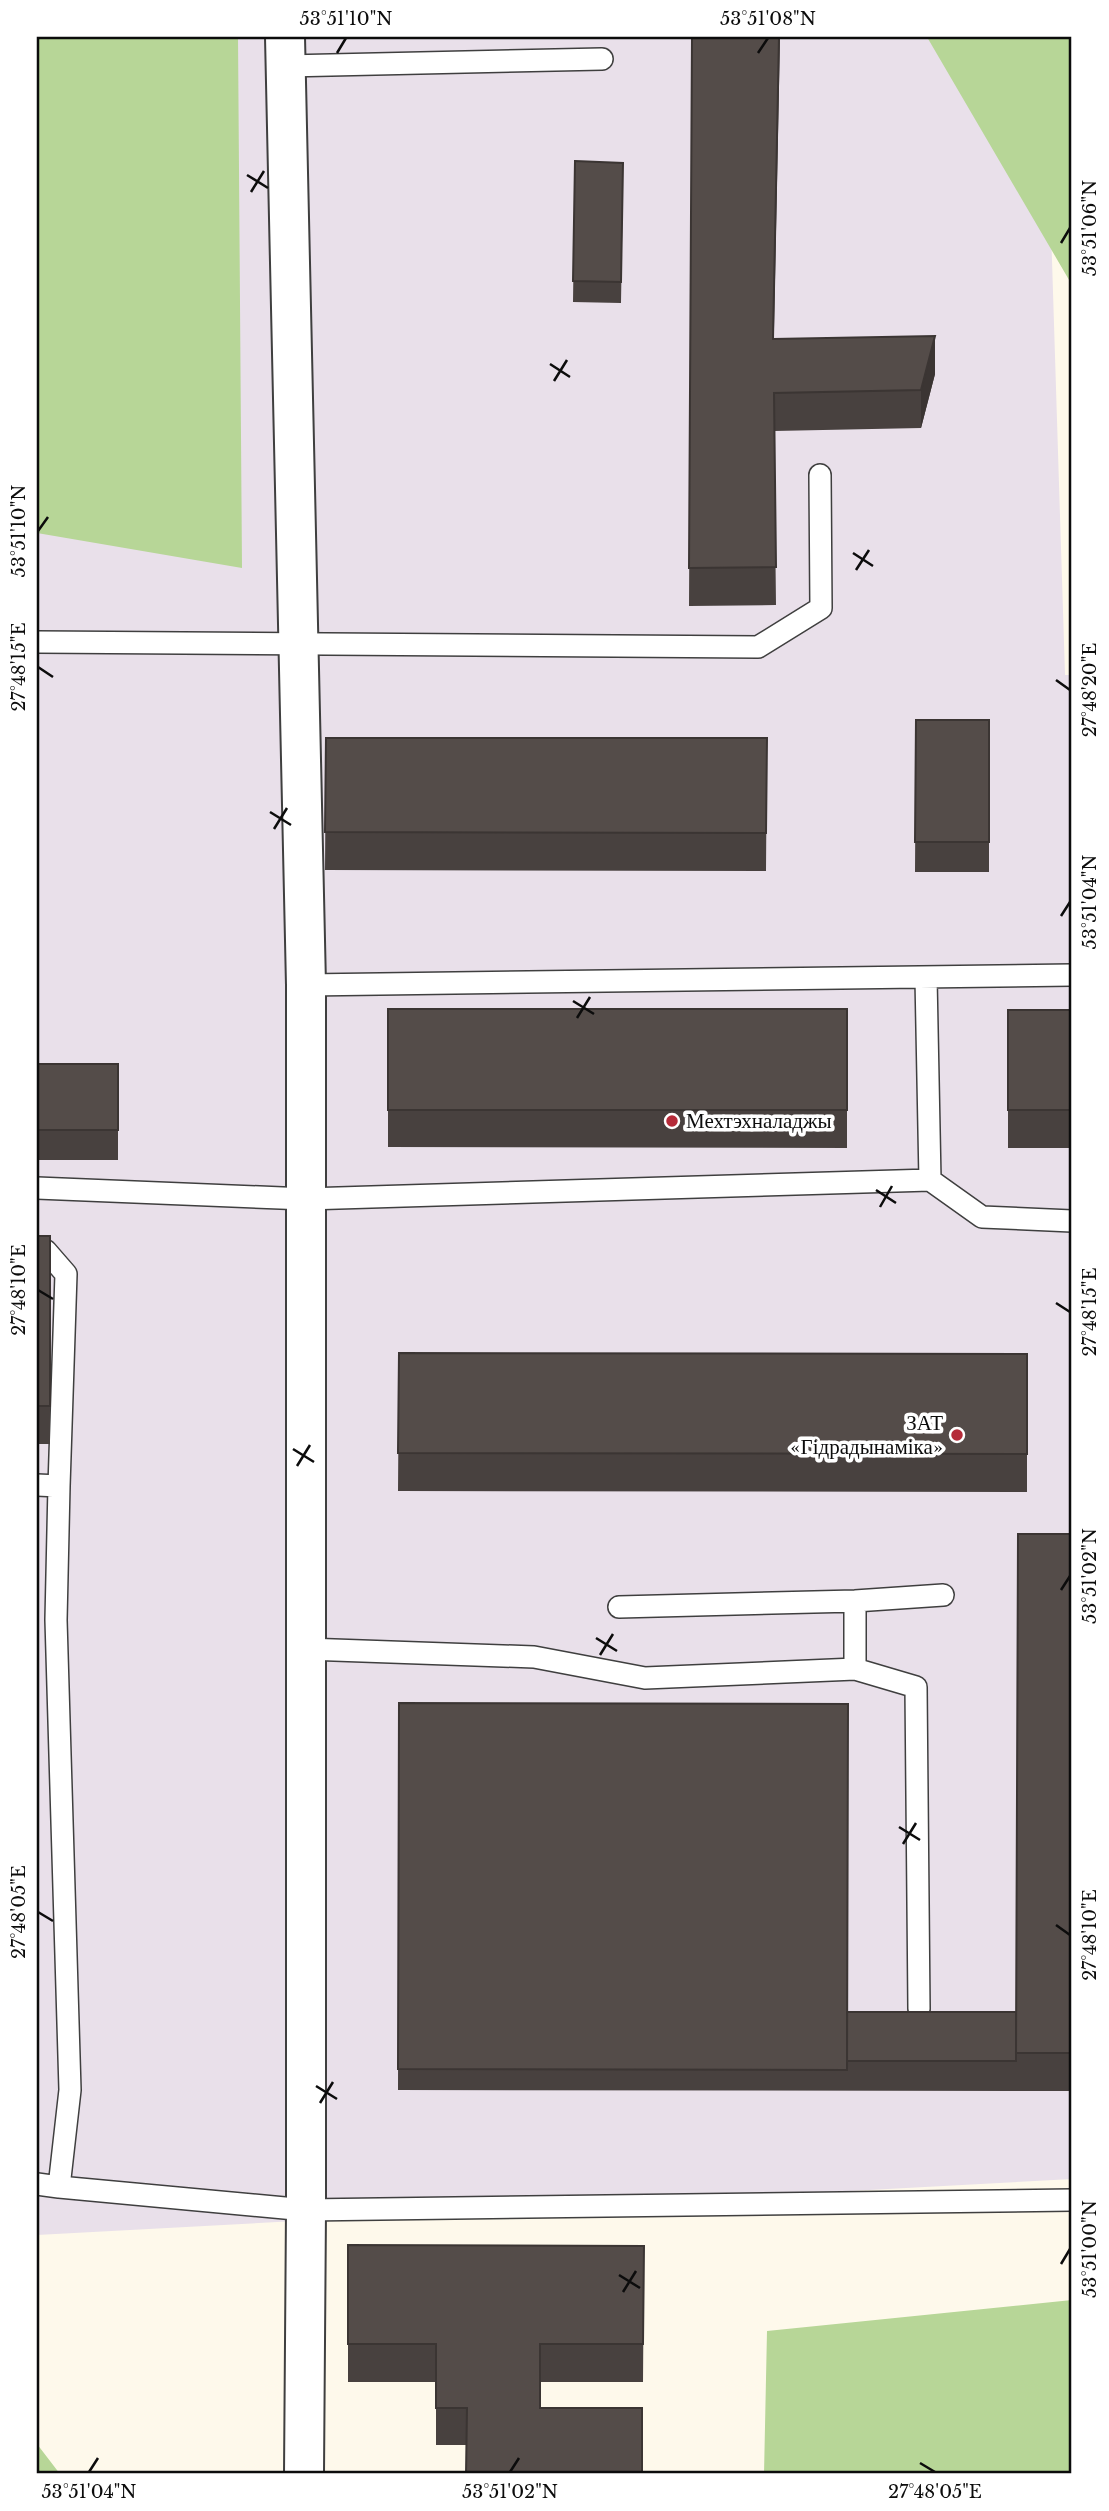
<svg xmlns="http://www.w3.org/2000/svg" width="1109" height="2511" viewBox="0 0 1109 2511" font-family="'Libre Baskerville',serif">
<rect width="100%" height="100%" fill="#fef9eb"/>
<path fill="#e9e0ea" d="M37,37H1045L1065,675H1072V2179L37,2235Z"/>
<path fill="#b7d697" d="M37,37H238L242,568L37,533Z
M928,37H1072V285L927,37Z
M1072,2300V2474H764L767,2331Z
M37,2444L60,2474H37Z"/>
<g fill="none" stroke-linecap="round" stroke-linejoin="round">
<defs>
<path id="service" d="M286,66L602,59
M37,642L758,647L821,608L820,475
M306,985L1072,975
M930,1180L982,1217L1072,1221
M37,1188L306,1199L930,1180L926,978
M37,1250L46,1251L66,1274L59,1486
M37,1485L59,1486L56,1620L70,2090L59,2187L37,2184
M619,1607L855,1601L943,1595
M306,1649L534,1657L645,1678L855,1669L916,1687L919,2009
M855,1669V1601
M59,2187L306,2210L1072,2200"/>
<path id="minor" d="M285,37L306,985V2210L304,2474"/>
</defs>
<use href="#service" stroke="#3f3f3f" stroke-width="24"/>
<use href="#minor" stroke="#3f3f3f" stroke-width="42"/>
<use href="#service" stroke="#fff" stroke-width="21"/>
<use href="#minor" stroke="#fff" stroke-width="38"/>
</g>
<path fill="#48413f" d="M692,37L774,339L935,374L921,428L774,431L776,605L689,606Z
M575,161L623,183L621,303L573,302Z
M916,720H989V872H915Z
M326,738H767L766,871L325,870Z
M388,1009H847V1148L388,1147Z
M1008,1010H1072V1148H1008Z
M37,1064H118V1160H37Z
M37,1236H50V1444H37Z
M399,1353L1027,1354V1492L398,1491Z
M1072,1534V2091L398,2090L399,1703L847,2029L1016,2012Z
M348,2245L644,2246L643,2382H540L467,2445H436V2382H348Z"/>
<path fill="#3b3533" d="M779,37H780L773,377V339Z
M935,336V374L921,428V390Z"/>
<path fill="#544c49" stroke="#3b3533" stroke-width="2" d="M692,37H779L773,339L935,336L921,390L774,393L776,567L689,568Z
M575,161L623,163L621,282L573,281Z
M916,720H989V842H915Z
M326,738H767L766,833L325,832Z
M388,1009H847V1110H388Z
M1008,1010H1072V1110H1008Z
M37,1064H118V1130H37Z
M37,1236H50V1406H37Z
M399,1353L1027,1354V1454L398,1453Z
M1018,1534H1072V2053H1016Z
M399,1703L848,1704L847,2070L398,2069Z
M847,2012H1016V2061H847Z
M348,2245L644,2246L643,2344H540V2408H642V2474H466L467,2408H436V2344H348Z"/>
<path fill="none" stroke="#0c0c0c" stroke-width="2.5" d="M337,53L346,38M758,53L768,38M247,175L268,188M251,192L264,171M1061,243L1070,228M550,364L570,377M554,381L567,360M38,531L48,517M853,553L873,566M856,570L869,550M38,667L53,677M1056,680L1070,690M270,812L291,825M274,829L287,808M1061,916L1070,902M573,1001L594,1014M577,1018L590,997M876,1190L896,1203M880,1207L892,1186M38,1290L53,1299M1056,1303L1070,1312M293,1449L314,1462M297,1466L310,1445M1061,1590L1070,1576M596,1638L617,1651M600,1655L613,1634M899,1827L920,1840M903,1844L916,1823M38,1912L53,1921M1056,1925L1070,1935M316,2086L337,2099M320,2103L333,2082M1061,2264L1070,2249M619,2275L640,2288M623,2292L636,2271M920,2463L935,2472M89,2472L98,2458M510,2472L519,2458"/>
<g fill="#b52b39" stroke="#fff" stroke-width="2.5">
<circle cx="672" cy="1121" r="7"/>
<circle cx="957" cy="1435" r="7"/>
</g>
<g text-anchor="middle" stroke-width="7" stroke-linejoin="round" paint-order="stroke">
<g font-size="21" fill="#0c0c0c" stroke="#fff" text-anchor="start">
<text x="686" y="1128">Мехтэхналаджы</text>
<text x="943" y="1430" text-anchor="end">ЗАТ<tspan x="943" dy="24">«Гідрадынаміка»</tspan></text>
</g>
</g>
<rect width="1109" height="2511" fill="none" stroke="#ffffff" stroke-width="77"/>
<rect x="38" y="38" width="1032" height="2434" fill="none" stroke="#0c0c0c" stroke-width="2.5"/>
<g font-size="18" text-anchor="middle" fill="#0c0c0c">
<text x="346" y="25">53°51'10"N</text>
<text x="768" y="25">53°51'08"N</text>
<text transform="translate(1090 228) rotate(-90)" y="6">53°51'06"N</text>
<text transform="translate(19 531) rotate(-90)" y="6">53°51'10"N</text>
<text transform="translate(19 667) rotate(-90)" y="6">27°48'15"E</text>
<text transform="translate(1090 690) rotate(-90)" y="6">27°48'20"E</text>
<text transform="translate(1090 902) rotate(-90)" y="6">53°51'04"N</text>
<text transform="translate(19 1290) rotate(-90)" y="6">27°48'10"E</text>
<text transform="translate(1090 1312) rotate(-90)" y="6">27°48'15"E</text>
<text transform="translate(1090 1576) rotate(-90)" y="6">53°51'02"N</text>
<text transform="translate(19 1912) rotate(-90)" y="6">27°48'05"E</text>
<text transform="translate(1090 1935) rotate(-90)" y="6">27°48'10"E</text>
<text transform="translate(1090 2249) rotate(-90)" y="6">53°51'00"N</text>
<text x="89" y="2498">53°51'04"N</text>
<text x="510" y="2498">53°51'02"N</text>
<text x="935" y="2498">27°48'05"E</text>
</g>
</svg>
